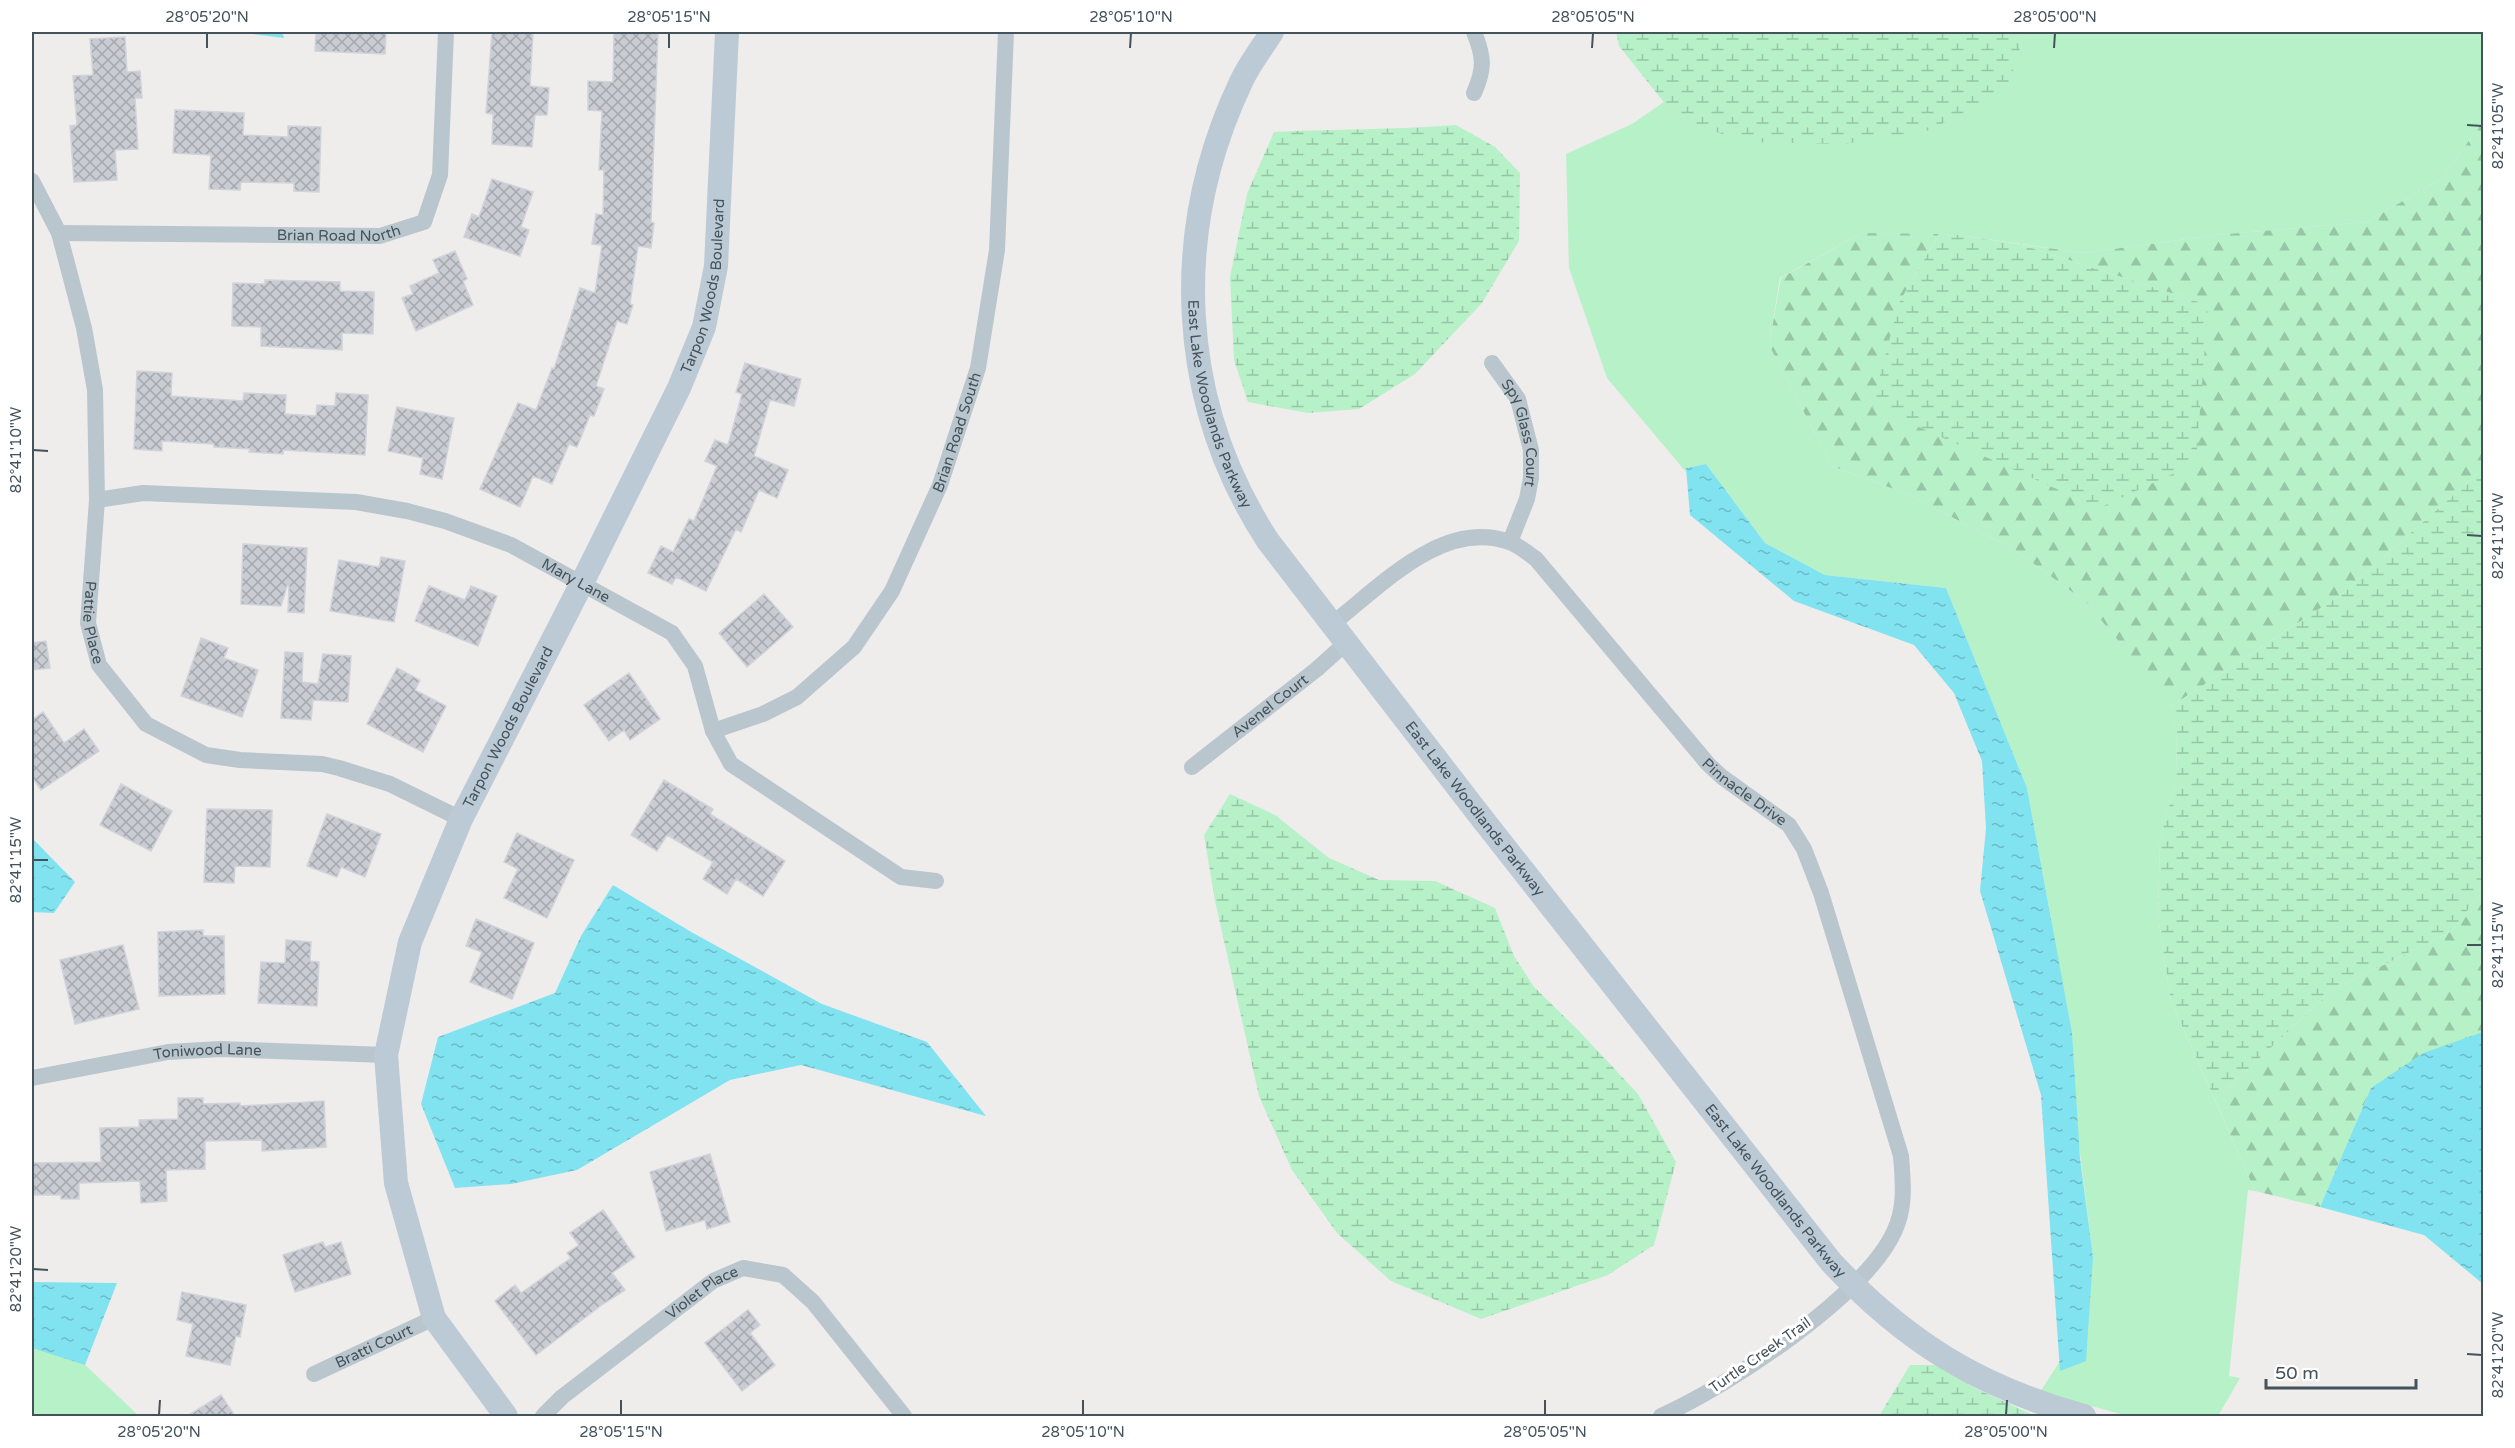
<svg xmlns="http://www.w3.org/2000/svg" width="2515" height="1448" viewBox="0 0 2515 1448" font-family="'Varela Round',sans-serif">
<defs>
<pattern id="forest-firs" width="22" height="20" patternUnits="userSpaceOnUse" patternTransform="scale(1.5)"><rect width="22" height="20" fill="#b7f1c8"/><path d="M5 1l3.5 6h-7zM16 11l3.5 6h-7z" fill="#96c6a5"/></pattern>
<pattern id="wetland-marsh" width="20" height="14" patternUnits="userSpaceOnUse" patternTransform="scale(1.5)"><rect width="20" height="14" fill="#b7f1c8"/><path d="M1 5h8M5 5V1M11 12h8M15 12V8" fill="none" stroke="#96c6a5"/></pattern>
<pattern id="water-ripples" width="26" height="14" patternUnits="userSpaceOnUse" patternTransform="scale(1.5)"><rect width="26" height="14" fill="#81e3f0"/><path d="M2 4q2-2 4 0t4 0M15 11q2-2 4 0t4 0" fill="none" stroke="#6bbbc5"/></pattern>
<pattern id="building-cross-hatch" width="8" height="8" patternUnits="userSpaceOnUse" patternTransform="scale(1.5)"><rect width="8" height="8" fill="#c9ccd2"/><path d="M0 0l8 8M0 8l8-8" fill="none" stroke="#a5a8ad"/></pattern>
</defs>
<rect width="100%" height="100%" fill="#efecec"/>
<path fill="#b7f1c8" d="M2025,32H2483V120L2444,177L2367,222L2216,235L2084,253L1958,235L1862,233L1780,278L1769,345L1832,466L1907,494L2012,548L2086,602L2168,699L2177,730L2176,782L2160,839L2158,917L2171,1001L2255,1191L2248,1190L2229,1376L2240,1378L2218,1416H2128L2040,1392L2060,1361L2061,1371L2093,1257L2050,913L2027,788L1946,588L1825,575L1765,543L1706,464L1686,468V472L1607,378L1569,268L1566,154L1632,124L1664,102L1678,120L2006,90Z
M32,1348L83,1363L139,1416H32Z"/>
<path fill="url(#forest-firs)" d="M2483,120V469L2342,594L2170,707L2167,699L2086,602L2012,548L1907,494L1832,466L1769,345L1781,278L1862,233L1939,234L1899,303L2208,305L2019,244L2084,253L2216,235L2367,222L2444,177Z
M2483,890V1032L2371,1088L2320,1207L2255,1191L2215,1100L2331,991L2452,931Z"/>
<path fill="url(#wetland-marsh)" d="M1616,32H2025L2007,90L1930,130L1844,144L1748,142L1678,120L1619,46Z
M1456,125L1495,147L1520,173L1519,241L1482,303L1415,374L1359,409L1308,413L1248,402L1234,360L1230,277L1247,194L1274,132C1334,129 1395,130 1456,125Z
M1939,234L1958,235L2019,244L2208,305L2196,463L2099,508L1872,406L1899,303Z
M2483,469V890L2452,931L2331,991L2215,1100L2171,1001L2158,917L2160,839L2176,782L2177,730L2170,707L2342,594Z
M1230,794L1275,815L1329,858L1379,880L1435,881L1495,908L1514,956L1534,987L1578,1030L1638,1094L1676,1162L1654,1245L1608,1275L1481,1319L1391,1281L1337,1233L1292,1170L1259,1096L1215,901L1204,835Z
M1910,1365H1935L1979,1390L2031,1414V1416H1879Z"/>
<path fill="url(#water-ripples)" d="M235,32H282L284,38Z
M1706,464L1765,543L1825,575L1946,588L2027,788L2072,1033L2080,1158L2093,1257L2086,1361L2060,1371L2041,1095L1980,891L1986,828L1982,761L1954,693L1914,645L1794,601L1690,515L1686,468Z
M32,838L75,882L54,913L32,912Z
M613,885L693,933L822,1004L927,1042L986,1116L801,1065L730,1080L577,1170L511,1184L455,1188L421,1104L438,1037L555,993L581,936Z
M2483,1032H2484L2483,1284L2424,1235L2320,1207L2371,1088L2423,1053Z
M32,1282L117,1283L85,1365L32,1348Z"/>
<path fill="url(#building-cross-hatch)" stroke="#d0d3d9" stroke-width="1.5" d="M316,32H386L385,54L315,51Z
M492,32H533L530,86L549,88L547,115H535L532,147L492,144L493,114L486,113Z
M614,32H658L651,222L654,223L651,248L638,246L630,304L633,305L627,324L617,321L596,386L604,389L594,416L590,415L577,447L569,444L552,484L533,476L520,507L480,489L518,403L536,410L552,368L554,369L580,288L595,293L602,245L592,244L596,214L603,215L604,170H599L602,111L588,110V81L613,82Z
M125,37L127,72L140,71L142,98H135L138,149L115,150L117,180L74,182L70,126L77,125L73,76L93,75L90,39Z
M175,110L244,113L243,135L288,137V126L321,127L319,192L294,191V183L241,182L240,190L209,189L211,155L173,153Z
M492,179L533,192L521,227L529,230L520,256L464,237L472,214L479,217Z
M455,251L467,279L463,281L473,305L416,331L402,298L413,294L410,286L439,273L433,260Z
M265,280L340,282V291L374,292L373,334L342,333V350L261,346V327L232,326L233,283L265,284Z
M745,363L801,379L794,406L770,400L754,456L788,470L777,498L759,490L741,532L736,529L706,591L676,577L672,584L648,573L661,546L673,552L689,519L694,521L717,466L705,461L715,440L728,445L742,394L736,392Z
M137,371L172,373L171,396L243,401L244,393L286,395L285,414L316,416L317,405L335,406L336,393L368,395L365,455L283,450V454L249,452L250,449L214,447V444L162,441V451L134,449Z
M397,407L454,418L442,479L420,474L423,458L388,451Z
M243,544L307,548L304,613L288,612L289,586H287L281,606L241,604Z
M381,557L405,561L394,622L330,611L339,560L379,567Z
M429,586L465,600L471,586L497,596L478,646L415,621Z
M764,594L793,627L747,667L719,633Z
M201,638L228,648L224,658L258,670L242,717L181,696Z
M46,641L50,668L32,670V643Z
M285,652L303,653L302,682L318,684L323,654L351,656L348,702L313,700L311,720L281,718Z
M397,668L420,680L415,690L446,706L423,752L367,724Z
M629,673L660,719L630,740L624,730L609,741L584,705Z
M43,712L64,743L84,729L99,751L41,790L32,777V720Z
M664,780L713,809L710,814L785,861L763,896L736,879L727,894L703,879L713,862L667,835L657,851L631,835Z
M121,784L172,811L151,851L100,825Z
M207,809L272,810L270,867L235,866L234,883L204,882Z
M327,814L381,834L365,877L341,867L337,877L307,866Z
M517,833L574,860L547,918L504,898L518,869L504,862Z
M476,919L534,943L512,999L470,982L482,952L466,946Z
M203,930V936H224L225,994L159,996L158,932Z
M286,940L311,942L310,961L319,962L317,1006L258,1003L261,962L285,963Z
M123,945L139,1009L75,1024L60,960Z
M178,1098H203V1104L240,1103V1106L324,1101L326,1147L262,1151V1140L205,1141V1169L166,1170L167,1201L141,1203L140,1181L79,1183V1199H61V1195H32V1163L101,1162L100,1128L139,1127V1120L178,1119Z
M710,1154L730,1222L707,1229L705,1220L666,1231L650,1172Z
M603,1210L635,1257L612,1273L625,1290L603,1304L536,1355L495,1301L515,1285L521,1293L571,1258L567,1253L579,1245L570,1233Z
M323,1242L325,1247L341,1242L351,1274L295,1292L283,1255Z
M182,1292L246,1305L240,1337L236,1336L230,1365L186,1356L193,1324L177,1320Z
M748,1310L760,1325L750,1333L775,1365L742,1391L705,1343Z
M221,1395L235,1416H187Z"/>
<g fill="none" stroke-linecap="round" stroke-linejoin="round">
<g stroke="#bac6cd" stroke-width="16">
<path d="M1474,32C1484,57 1485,68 1474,93"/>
<path id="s1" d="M32,181L59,233L84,328L95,390L97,500L88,623L99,665L146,724L206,755L240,760L322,764L339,768L390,784L461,819"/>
<path id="s2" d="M59,233L380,236L424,222L440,175L446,32"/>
<path id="s3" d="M1492,363L1518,399L1531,450V478L1527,499L1510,542"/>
<path id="s4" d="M97,500L143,493L356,502L407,511L445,521L511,545L672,633L695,666L713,731L731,764L901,877L936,881"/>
<path id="s5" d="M1332,624C1380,587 1443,518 1509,542C1518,545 1528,553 1536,559L1708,764L1722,777L1789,825L1804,849L1821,893L1901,1156C1903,1182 1906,1207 1894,1232C1864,1297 1727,1387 1661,1416"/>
<path id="s6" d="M713,731L763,714L797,697L854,647L892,591L940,485L978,368L997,250L1006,32"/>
<path id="s7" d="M1192,767L1317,669L1347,642"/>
<path id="s8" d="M32,1078L168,1052L221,1049L386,1055"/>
<path id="s9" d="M314,1374L434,1318"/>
<path id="s10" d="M543,1416L562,1397L713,1281L743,1268L783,1275L813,1302L904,1416"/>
</g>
<g stroke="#bbcad5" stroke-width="24">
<path id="s11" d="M1272,32C1262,48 1249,64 1241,82C1170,232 1177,401 1268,541L1477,812L1831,1262C1906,1342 1979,1387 2084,1416"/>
<path id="s12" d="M506,1416L434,1318L396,1183L386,1055L410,942L461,819L582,583L679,388L704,327L716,266L727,32"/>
</g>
</g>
<path fill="none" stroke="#44525b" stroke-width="2" d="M207,48V33M669,48V33M1130,48L1131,33M1592,48L1593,33M2054,48L2055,33M2467,125L2482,126M33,450L48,451M2467,535L2482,536M33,860H48M2467,945H2482M33,1269L48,1270M2467,1354L2482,1355M159,1415L160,1400M621,1415V1400M1083,1415V1400M1545,1415V1400M2006,1415L2007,1400"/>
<g text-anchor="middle" stroke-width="6" stroke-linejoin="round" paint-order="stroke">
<g font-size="15" fill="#44525b" stroke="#fff">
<text dy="5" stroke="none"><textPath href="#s2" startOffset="280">Brian Road North</textPath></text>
<text dy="5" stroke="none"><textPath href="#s12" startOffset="1228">Tarpon Woods Boulevard</textPath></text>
<text dy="5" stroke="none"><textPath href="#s11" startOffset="392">East Lake Woodlands Parkway</textPath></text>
<text dy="5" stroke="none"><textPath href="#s6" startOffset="406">Brian Road South</textPath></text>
<text dy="5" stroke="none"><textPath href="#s3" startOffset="78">Spy Glass Court</textPath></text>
<text dy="5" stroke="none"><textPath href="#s4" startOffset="495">Mary Lane</textPath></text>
<text dy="5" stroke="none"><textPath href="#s1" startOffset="453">Pattie Place</textPath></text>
<text dy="5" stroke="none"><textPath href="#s7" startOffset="99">Avenel Court</textPath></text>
<text dy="5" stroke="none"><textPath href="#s12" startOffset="742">Tarpon Woods Boulevard</textPath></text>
<text dy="5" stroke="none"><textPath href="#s5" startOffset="550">Pinnacle Drive</textPath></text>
<text dy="5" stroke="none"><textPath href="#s11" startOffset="878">East Lake Woodlands Parkway</textPath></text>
<text dy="5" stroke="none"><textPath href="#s8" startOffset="178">Toniwood Lane</textPath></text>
<text dy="5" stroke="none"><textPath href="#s11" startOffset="1364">East Lake Woodlands Parkway</textPath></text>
<text dy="5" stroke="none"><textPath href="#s10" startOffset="202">Violet Place</textPath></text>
<text dy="5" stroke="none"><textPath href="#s9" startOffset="66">Bratti Court</textPath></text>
<text transform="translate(1760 1355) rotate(-35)" y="5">Turtle Creek Trail</text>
</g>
</g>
<rect width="2515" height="1448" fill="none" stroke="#ffffff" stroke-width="66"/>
<path d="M2266 1379v9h150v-9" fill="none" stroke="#44525b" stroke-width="3"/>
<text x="2275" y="1379" font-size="18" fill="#44525b" stroke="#ffffff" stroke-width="4.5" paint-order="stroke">50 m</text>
<rect x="33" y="33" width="2449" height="1382" fill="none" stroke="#44525b" stroke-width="2"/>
<g font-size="15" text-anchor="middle" fill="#44525b">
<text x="207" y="22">28°05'20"N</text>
<text x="669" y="22">28°05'15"N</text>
<text x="1131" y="22">28°05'10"N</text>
<text x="1593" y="22">28°05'05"N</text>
<text x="2055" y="22">28°05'00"N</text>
<text transform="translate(2498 126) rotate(-90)" y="5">82°41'05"W</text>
<text transform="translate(16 450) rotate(-90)" y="5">82°41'10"W</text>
<text transform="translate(2498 536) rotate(-90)" y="5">82°41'10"W</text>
<text transform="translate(16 860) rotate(-90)" y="5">82°41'15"W</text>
<text transform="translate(2498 945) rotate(-90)" y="5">82°41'15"W</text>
<text transform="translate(16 1269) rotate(-90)" y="5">82°41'20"W</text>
<text transform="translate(2498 1355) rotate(-90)" y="5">82°41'20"W</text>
<text x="159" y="1437">28°05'20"N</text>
<text x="621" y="1437">28°05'15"N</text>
<text x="1083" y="1437">28°05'10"N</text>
<text x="1545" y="1437">28°05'05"N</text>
<text x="2006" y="1437">28°05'00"N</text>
</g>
</svg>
